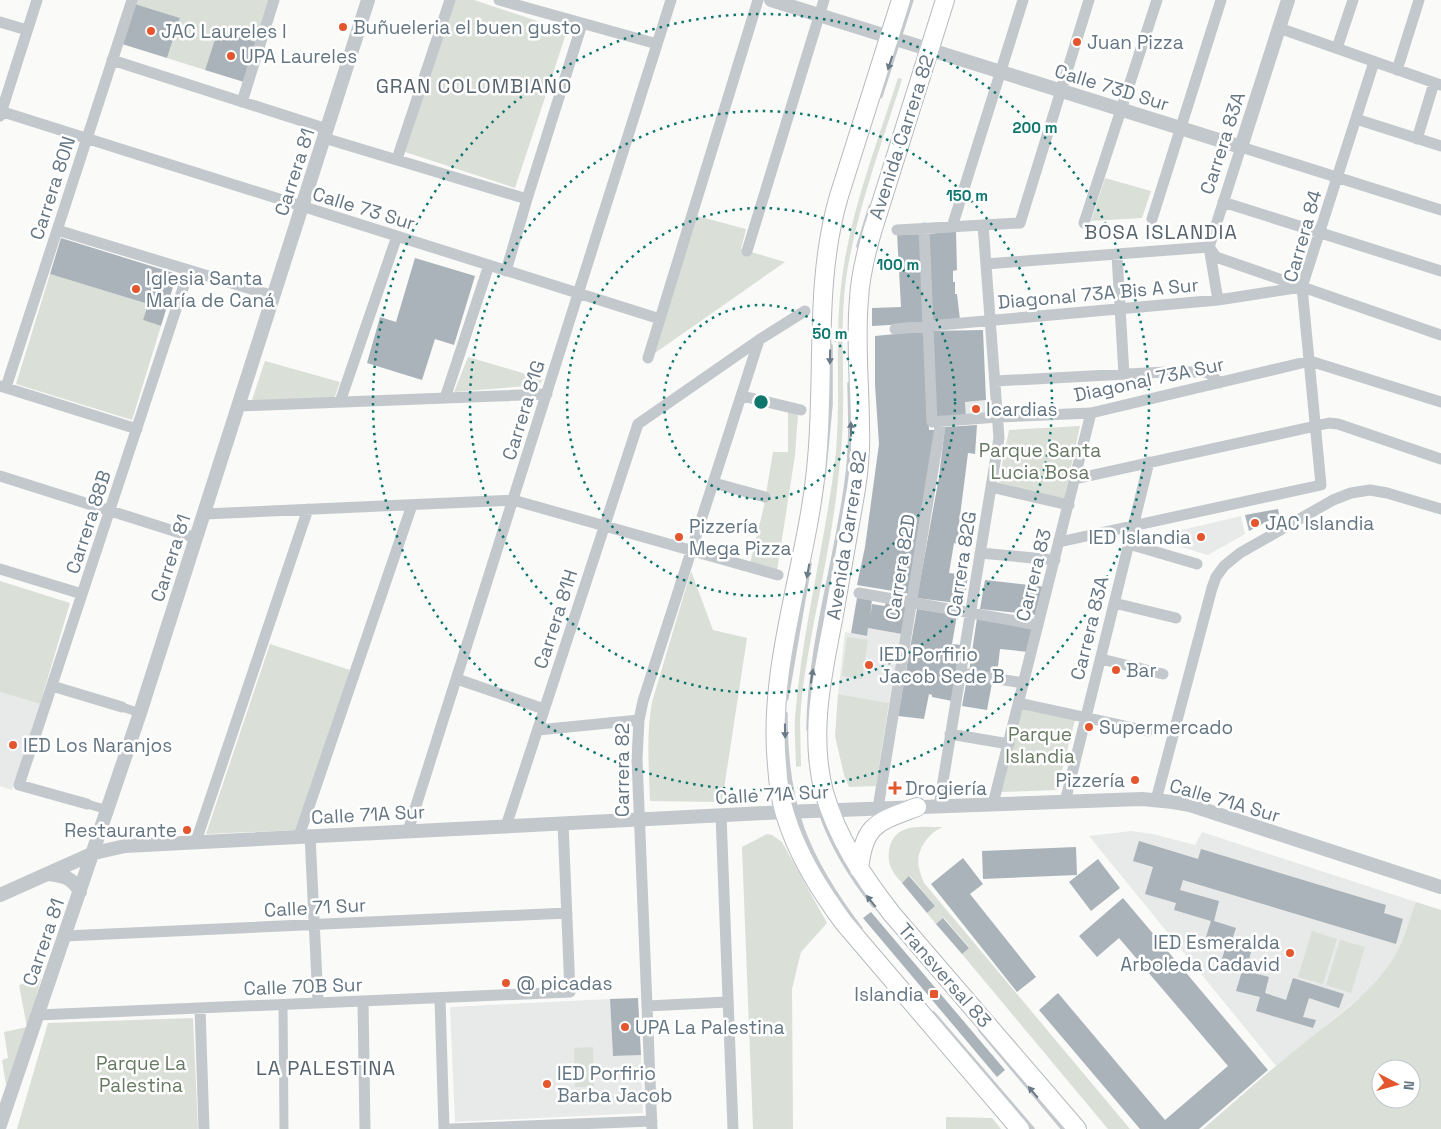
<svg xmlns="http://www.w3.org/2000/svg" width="1441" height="1129" viewBox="0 0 1441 1129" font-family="'Space Grotesk',sans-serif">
<rect width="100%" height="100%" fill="#fafaf8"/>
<path fill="#e8e9e9" d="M986,400L988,416L966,419L965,402Z
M1241,516L1245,534L1208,555L1161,541L1165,534Z
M868,628L902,634L889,703L838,694L845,632L866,636Z
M0,692L40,704L12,790L0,786Z
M1131,831L1153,834L1195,845L1202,832L1416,902L1401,944L1392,962L1378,980L1363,995L1276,1066L1089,836Z
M610,999L613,1056L641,1055L643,1113L455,1122L450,1007Z"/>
<path fill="#dadfd7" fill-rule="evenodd" d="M136,0H270L256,42L218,30L205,70L167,58L180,18L135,4Z
M454,0H474L567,31L515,188L405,152Z
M898,78L902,79C882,144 856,211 846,279C840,322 844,367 843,411C843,437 840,464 837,490C829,558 811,626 802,694L800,720L801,766L796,767C796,751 794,734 795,718C802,628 826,541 836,452C841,394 834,336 842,278C851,209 877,144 898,78Z
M1105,178L1151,191L1142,218L1091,221Z
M697,216L746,229L741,249L785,262L655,353Z
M50,274L148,304L143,320L161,326L132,420L16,384Z
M468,357L543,379L539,385L454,392Z
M265,361L340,382L334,399L251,403Z
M788,411L798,415L795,455L777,571L750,564L764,506L773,452H788Z
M1080,426L1064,499L998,485L1009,430Z
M691,571L713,630L747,638L722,802L650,801C649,768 646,735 652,702Z
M0,581L70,603L40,704L0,692Z
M847,637L868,640L862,679L842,676Z
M270,644L350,670L298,830L206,834Z
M838,694L889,703L876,786L849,787L844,775L835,736Z
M1021,708L1075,720L1057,790L1001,792Z
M943,827C928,833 915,851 919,868C920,873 922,878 924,883L1130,1129H1108L962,954L969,947L944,918L936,924L927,913L935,906L910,876L902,883C893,873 887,865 889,851C893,822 921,827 943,827Z
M767,834L772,835L782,842L827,923L801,952L792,989L793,1129H753L742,847Z
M1416,902L1441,910V1129H1203C1237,1100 1270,1070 1305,1042C1335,1018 1369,995 1391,962C1403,945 1408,922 1416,902ZM1381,1069H1411V1099H1381Z
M1312,931L1337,939L1323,984L1298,977Z
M1340,940L1365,947L1351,993L1326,985Z
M41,979L28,1027L6,1085L2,1060L8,1058L4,1032L27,1027L19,985Z
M193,1018L198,1129H17L48,1023Z
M593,1047L594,1087H575L574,1048Z
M946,1117L992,1118L1001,1129H946Z"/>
<path fill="#aab3b9" d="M135,4L180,18L167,58L122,44Z
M218,30L256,42L244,82L205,70Z
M956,231L957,270L953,271V282H955V294H957L960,320L933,323L928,234Z
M897,233H920L923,323L872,326V308L901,307Z
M61,238L177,274L161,326L143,320L148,304L50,274Z
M415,258L475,276L454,345L435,339L422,380L367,363L380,317L396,322Z
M983,330L986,400L965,402L966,419L936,421L930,331Z
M925,331L929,430H937L911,594L857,585L865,547L879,444L875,385V336Z
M977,425L975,454L968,453L958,532H960L958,544L954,543L949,573L968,575L964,604L917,598L939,477L945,427Z
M1278,509L1279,515L1249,531L1245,515Z
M985,580L1046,587L1038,615L980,609Z
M857,598L872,599L870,619L872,604L885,606L886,602L908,604L902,634L868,628L867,636L851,633Z
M917,609L957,615L952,644L961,645L952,701L932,697V695L929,694L924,719L898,716Z
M977,618L1035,626L1029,652L1000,649L997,675L969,672Z
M967,679L992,683L987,710L962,706Z
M1139,841L1198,859L1201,849L1386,905L1384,913L1403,919L1396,944L1183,880L1180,890L1219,901L1214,921L1236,928L1230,946L1251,952L1246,971L1269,977L1265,993L1286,1000L1293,978L1344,994L1339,1008L1309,998L1303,1017L1316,1020L1313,1028L1256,1011L1260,997L1236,991L1242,971L1220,965L1226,946L1205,940L1211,921L1174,910L1176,903L1145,894L1153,867L1133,861Z
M1076,847L1077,875L983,879L982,851Z
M963,858L983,884L970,894L1036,977L1017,992L931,884Z
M1098,859L1120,888L1091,911L1069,882Z
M909,876L935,906L927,913L902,883Z
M1123,898L1268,1070L1199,1129H1140L1039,1010L1058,993L1165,1120L1228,1066L1119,938L1097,957L1079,936Z
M871,912L1005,1070L997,1077L863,918Z
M943,918L969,948L962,954L936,924Z
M638,998L641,1055L613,1056L610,999Z"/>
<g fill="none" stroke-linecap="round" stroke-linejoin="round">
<defs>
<path id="primary" d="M901,0L839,196C814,281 825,371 817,459C809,561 767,662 777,765C778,782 780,798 785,814C797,854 819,889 844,923L1020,1129
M945,0L872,232C866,253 860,276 859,299C855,342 860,385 860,428C861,449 859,469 856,489C848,533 841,576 833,620C822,676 809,735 824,792C837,838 863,877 892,914L1077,1129
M859,869C864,823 878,822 917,807"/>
</defs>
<use href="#primary" stroke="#b5babe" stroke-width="20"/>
<path stroke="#c3c8cc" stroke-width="5.5" d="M880,96L911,0
M859,246L871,207
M823,478L830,405V346
M786,698L809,564
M785,714C784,805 806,858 860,929
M809,729C810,646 836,565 847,483C852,450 851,417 850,384
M821,812C833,847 851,876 874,905
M933,1014L1032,1129
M981,1030L1064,1129"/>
<path stroke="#c3c8cc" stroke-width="9" d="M122,707L140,713
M87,804L108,810
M283,1004L284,1129"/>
<path stroke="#c3c8cc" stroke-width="11" d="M499,0L657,44
M0,22L27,30
M1279,28L1441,85
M1337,48L1353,0
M112,60L327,129
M1397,70L1419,0
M242,102L274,0
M0,111L660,319
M0,116L37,0
M1356,119L1441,146
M324,138L527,199
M1417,139L1434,83
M397,159L450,0
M1223,202L1441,271
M1152,219L1221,0
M1084,223L1157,0
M952,227L1023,0
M924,228L932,422L998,417L1091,413L1310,361L1441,402
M57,230L274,296
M897,230L1020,223L1089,0
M1209,247L1216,257L1441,335
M747,251L824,0
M1117,255L1124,375
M986,264L1209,247
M506,271L527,199L582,24
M1218,300L1209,247L1241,147L1441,210
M895,329L1218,300L1302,287
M648,358L758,0
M995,381L1165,372H1206L1212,375L1219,383
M0,386L137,429
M6,387L132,0
M742,396L801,410
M445,398L489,265
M340,402L397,236
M239,406L547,394
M0,476L196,538
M1075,479L1329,423L1338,424L1441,459
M714,483L765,497
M991,487L1069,505
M204,514L513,500L778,575
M1059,542L1321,485L1302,287L1374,62
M1129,544L1197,564
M980,553L1055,560
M0,569L82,594
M859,593L1038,625
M1114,603L1176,618
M1101,659L1163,674
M960,673L1024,683
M457,679L544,709
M52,686L122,707
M1019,703L1148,731
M538,730L639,720
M950,734L1009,744
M1156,800L1212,588L1216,577L1224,566L1240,553L1333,500L1351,493L1370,490L1387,493L1441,509
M1065,802L1149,462
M87,804L19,785L189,270
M993,804L1091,413
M939,806L999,438L983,225
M878,808L941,421
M721,815L733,1129
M506,826L638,424L759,340L805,311
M408,831L671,0
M310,835L318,1003
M299,836L412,505
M196,841L308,509
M65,936L567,913
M440,998L444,1129
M363,1001L365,1129
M647,1006L727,1002
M200,1008L204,1129
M38,1015L570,992L563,823
M451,1129L652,1121
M652,1129L637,759L639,720L643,701L759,340"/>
<path stroke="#c3c8cc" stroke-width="14" d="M771,0L1241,147L1288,0
M48,874C64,876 72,877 80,892
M0,895L94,853L125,846L784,812L1142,799L1173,802L1190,805L1441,887
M0,1125L140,713L368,0"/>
<use href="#primary" stroke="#fff" stroke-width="18"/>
</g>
<defs><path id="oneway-solid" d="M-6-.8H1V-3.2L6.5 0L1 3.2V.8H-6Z" transform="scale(1.25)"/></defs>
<g fill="#6a7a87">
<use href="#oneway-solid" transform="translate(890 63) rotate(108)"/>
<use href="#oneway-solid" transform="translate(830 357) rotate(91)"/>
<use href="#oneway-solid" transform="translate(851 429) rotate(-91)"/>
<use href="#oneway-solid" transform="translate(808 571) rotate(100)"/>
<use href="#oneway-solid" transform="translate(812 676) rotate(-81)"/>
<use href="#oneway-solid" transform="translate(785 731) rotate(89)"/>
<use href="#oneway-solid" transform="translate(871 901) rotate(-129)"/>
<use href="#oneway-solid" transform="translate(1033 1092) rotate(-130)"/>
</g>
<g fill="none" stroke="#0f766e" stroke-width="2.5" stroke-dasharray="2.5 5">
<circle cx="761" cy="402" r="97"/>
<circle cx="761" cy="402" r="194"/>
<circle cx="761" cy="402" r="291"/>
<circle cx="761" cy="402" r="388"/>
</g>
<g fill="#e4572e" stroke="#fff" stroke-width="2">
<circle cx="343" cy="27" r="5"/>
<circle cx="151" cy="31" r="5"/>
<circle cx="1077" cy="42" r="5"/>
<circle cx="231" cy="56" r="5"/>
<circle cx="136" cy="289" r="5"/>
<circle cx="976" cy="409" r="5"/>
<circle cx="1255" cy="523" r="5"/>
<circle cx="679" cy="537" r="5"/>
<circle cx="1201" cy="537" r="5"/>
<circle cx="869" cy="665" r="5"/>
<circle cx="1116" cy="670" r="5"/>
<circle cx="1089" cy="727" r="5"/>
<circle cx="13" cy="745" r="5"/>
<circle cx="1135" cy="780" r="5"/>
<path d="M892.5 780.5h5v5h5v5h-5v5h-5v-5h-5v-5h5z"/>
<circle cx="187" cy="830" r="5"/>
<circle cx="1290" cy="953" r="5"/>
<circle cx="506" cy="983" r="5"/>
<rect x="929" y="989" width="10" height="10" rx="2.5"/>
<circle cx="625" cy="1027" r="5"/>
<circle cx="547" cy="1084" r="5"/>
</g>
<g text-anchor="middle" stroke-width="5" stroke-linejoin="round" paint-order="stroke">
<g font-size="19" fill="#657683" stroke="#fff" text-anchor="start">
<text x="353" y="34">Buñueleria el buen gusto</text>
<text x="161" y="38">JAC Laureles I</text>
<text x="1087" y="49">Juan Pizza</text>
<text x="241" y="63">UPA Laureles</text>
<text x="146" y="285">Iglesia Santa<tspan x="146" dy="22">María de Caná</tspan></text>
<text x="986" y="416">Icardias</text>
<text x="1265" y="530">JAC Islandia</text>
<text x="689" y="533">Pizzería<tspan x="689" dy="22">Mega Pizza</tspan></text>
<text x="1191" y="544" text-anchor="end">IED Islandia</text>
<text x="879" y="661">IED Porfirio<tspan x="879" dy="22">Jacob Sede B</tspan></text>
<text x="1126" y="677">Bar</text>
<text x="1099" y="734">Supermercado</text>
<text x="23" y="752">IED Los Naranjos</text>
<text x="1125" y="787" text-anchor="end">Pizzería</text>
<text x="905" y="795">Drogiería</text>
<text x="177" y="837" text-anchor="end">Restaurante</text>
<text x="1280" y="949" text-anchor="end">IED Esmeralda<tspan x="1280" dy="22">Arboleda Cadavid</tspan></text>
<text x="516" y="990">@ picadas</text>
<text x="924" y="1001" text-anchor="end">Islandia</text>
<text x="635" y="1034">UPA La Palestina</text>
<text x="557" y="1080">IED Porfirio<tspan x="557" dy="22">Barba Jacob</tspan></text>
</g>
<g font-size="19" fill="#657683" stroke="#fff">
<text transform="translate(1112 87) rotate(17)" y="7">Calle 73D Sur</text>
<text transform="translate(901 137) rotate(-72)" y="7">Avenida Carrera 82</text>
<text transform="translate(1222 143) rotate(-72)" y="7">Carrera 83A</text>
<text transform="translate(294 172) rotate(-72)" y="7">Carrera 81</text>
<text transform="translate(52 188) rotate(-72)" y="7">Carrera 80N</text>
<text transform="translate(364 208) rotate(17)" y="7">Calle 73 Sur</text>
<text transform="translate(1302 236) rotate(-74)" y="7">Carrera 84</text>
<text transform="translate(1098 293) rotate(-5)" y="7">Diagonal 73A Bis A Sur</text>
<text transform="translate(1149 379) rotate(-12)" y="7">Diagonal 73A Sur</text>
<text transform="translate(523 410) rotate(-73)" y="7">Carrera 81G</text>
<text transform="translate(88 522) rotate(-72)" y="7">Carrera 88B</text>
<text transform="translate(846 535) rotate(-81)" y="7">Avenida Carrera 82</text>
<text transform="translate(170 558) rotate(-72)" y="7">Carrera 81</text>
<text transform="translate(961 564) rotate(-81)" y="7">Carrera 82G</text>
<text transform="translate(900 567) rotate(-81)" y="7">Carrera 82D</text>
<text transform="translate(1033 575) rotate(-76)" y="7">Carrera 83</text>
<text transform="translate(555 619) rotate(-72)" y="7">Carrera 81H</text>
<text transform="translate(1089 628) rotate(-76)" y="7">Carrera 83A</text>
<text transform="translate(622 770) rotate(-90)" y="7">Carrera 82</text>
<text transform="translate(772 794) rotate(-3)" y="7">Calle 71A Sur</text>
<text transform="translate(1225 800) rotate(16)" y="7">Calle 71A Sur</text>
<text transform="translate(368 814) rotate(-3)" y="7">Calle 71A Sur</text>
<text transform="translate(315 907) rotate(-3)" y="7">Calle 71 Sur</text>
<text transform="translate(43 942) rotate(-71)" y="7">Carrera 81</text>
<text transform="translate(945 975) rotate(49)" y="7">Transversal 83</text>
<text transform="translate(303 986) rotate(-2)" y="7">Calle 70B Sur</text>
</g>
<g font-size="19" fill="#687a64" stroke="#fff">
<text x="1040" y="457">Parque Santa<tspan x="1040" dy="22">Lucia Bosa</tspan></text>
<text x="1040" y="741">Parque<tspan x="1040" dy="22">Islandia</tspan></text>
<text x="141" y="1070">Parque La<tspan x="141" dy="22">Palestina</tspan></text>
</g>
<g font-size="20" letter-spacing="1" fill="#57646e" stroke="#fff">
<text x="474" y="93">GRAN COLOMBIANO</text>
<text x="1161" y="239">BOSA ISLANDIA</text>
<text x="326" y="1075">LA PALESTINA</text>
</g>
</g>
<circle cx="761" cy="402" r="8" fill="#0f766e" stroke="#fff" stroke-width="2.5"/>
<g font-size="15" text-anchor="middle" font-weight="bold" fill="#0f766e" stroke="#fff" stroke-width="5" stroke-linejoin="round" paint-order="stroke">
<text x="1035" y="133">200 m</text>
<text x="967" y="201">150 m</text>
<text x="898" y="270">100 m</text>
<text x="830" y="339">50 m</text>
</g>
<g transform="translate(1396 1084) rotate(96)"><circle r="24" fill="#ffffff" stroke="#c1c8cd"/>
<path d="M0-4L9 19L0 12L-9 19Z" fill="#e4572e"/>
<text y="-8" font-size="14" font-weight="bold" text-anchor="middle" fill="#657683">N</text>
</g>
</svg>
